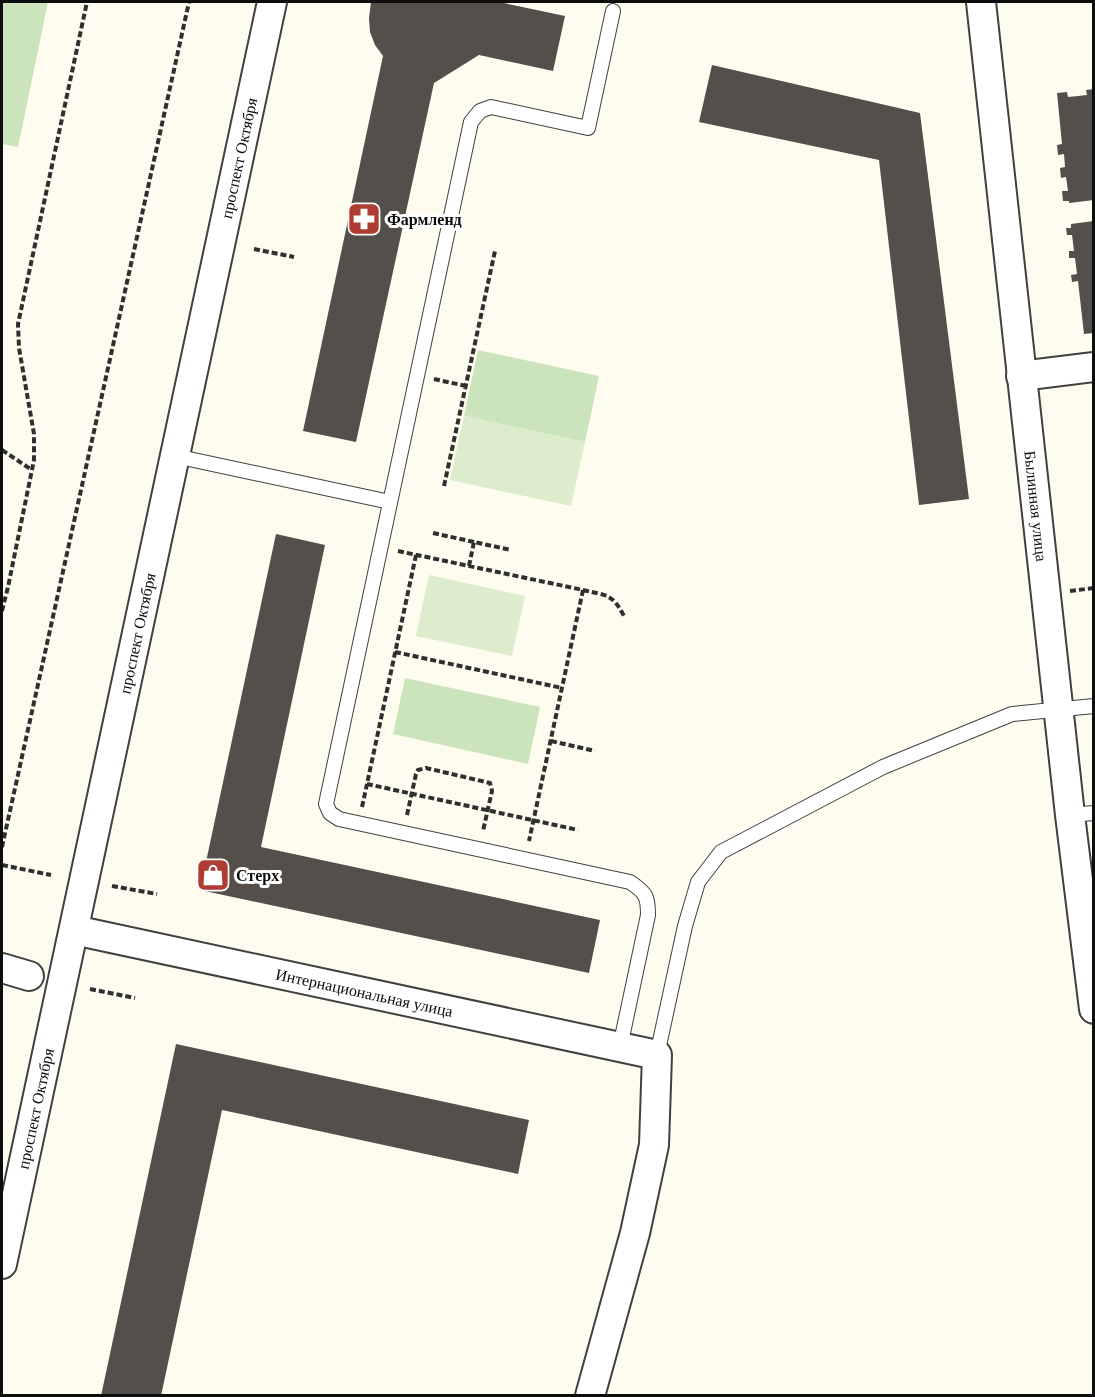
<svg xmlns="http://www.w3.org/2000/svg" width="1095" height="1397" viewBox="0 0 1095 1397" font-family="'Times New Roman',serif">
<rect width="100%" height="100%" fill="#fdfcee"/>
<path fill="#cbe4bb" d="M2,2H48L18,147L2,144Z
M478,350L599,376L585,442L464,416Z
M405,678L540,707L528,764L393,734Z"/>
<path fill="#ddeccc" d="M464,416L585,442L571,506L450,480Z
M429,575L525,596L512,656L416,636Z"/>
<path fill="#544f4a" d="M371,2H499L565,16L553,71L479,55L434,83L356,442L303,431L383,56L375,45L370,32L369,18Z
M712,65L920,113L969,499L919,505L879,160L699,122Z
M1094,89V200L1069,203V201H1063L1062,191H1068L1066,177L1061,178L1060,168L1065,167L1064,154L1058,155L1057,145L1062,144L1057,93L1067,92L1068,97L1078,96L1087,95L1086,90Z
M1094,221V333L1084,334L1078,281L1072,282L1071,275L1077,274L1075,258H1069V251H1074L1072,235H1067L1066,228H1071V224Z
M276,534L325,545L261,847L600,920L589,973L200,890Z
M176,1044L529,1120L518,1174L222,1110L161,1396H101Z"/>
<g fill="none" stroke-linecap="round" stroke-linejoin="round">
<defs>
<path id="lane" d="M613,11L588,128L491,107L480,111L471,122L326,804L330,813L339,819L630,882C646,893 648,896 648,915L620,1047
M175,456L390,502
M1070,815L1094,813
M657,1055L685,926L698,882L721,852L883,767L1012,714L1094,706"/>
<g id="street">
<path id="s1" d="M981,2L1070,815L1094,1009"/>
<path d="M1021,376L1094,367"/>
<path id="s2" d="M74,930L657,1055L654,1145L635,1233L590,1396"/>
<path d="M2,968L29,976"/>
<path id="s3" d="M2,1264L272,2"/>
</g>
</defs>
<use href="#lane" stroke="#404040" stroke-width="16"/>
<use href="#street" stroke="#404040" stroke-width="32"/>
<path stroke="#2f2f2f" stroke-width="4" stroke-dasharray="6 3" stroke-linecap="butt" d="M254,249L294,257
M434,379L466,386
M2,450L32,470
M444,486L495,251
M433,533L474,542
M398,551L583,590L529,841
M416,555L367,784L578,830
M469,566L474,542L511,550
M583,590C607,596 612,593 624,616
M1070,591L1094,588
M2,611L8,587L34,460V434L19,348L18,324L87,2
M395,652L562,688
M551,741L595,751
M362,807L367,784
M407,815L416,774L418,770L426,768L490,783L492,791L483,831
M2,847L189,2
M2,865L51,875
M112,886L157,894
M90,989L135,998"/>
<use href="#lane" stroke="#fff" stroke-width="14"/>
<use href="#street" stroke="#fff" stroke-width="28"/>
</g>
<defs>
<symbol id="pharmacy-square" viewBox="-11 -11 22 22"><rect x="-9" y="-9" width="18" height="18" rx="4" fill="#af3c33" stroke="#fff"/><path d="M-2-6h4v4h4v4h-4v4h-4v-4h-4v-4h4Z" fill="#fff"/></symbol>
<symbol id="shop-square" viewBox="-11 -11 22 22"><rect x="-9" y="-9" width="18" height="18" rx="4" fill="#af3c33" stroke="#fff"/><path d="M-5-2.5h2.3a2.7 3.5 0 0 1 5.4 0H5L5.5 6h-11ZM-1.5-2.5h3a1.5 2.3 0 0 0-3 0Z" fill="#fff"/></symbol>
</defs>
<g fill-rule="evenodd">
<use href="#pharmacy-square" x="345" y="200" width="38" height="38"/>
<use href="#shop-square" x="194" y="856" width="38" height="38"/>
</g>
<g text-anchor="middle" stroke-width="6" stroke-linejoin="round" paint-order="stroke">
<g font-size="16" fill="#0d0d0d" stroke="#fff">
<text dy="6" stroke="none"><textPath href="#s3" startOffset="1131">проспект Октября</textPath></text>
<text dy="6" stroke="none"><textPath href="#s1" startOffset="507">Былинная улица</textPath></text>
<text dy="6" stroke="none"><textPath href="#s3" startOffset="645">проспект Октября</textPath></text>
<text dy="6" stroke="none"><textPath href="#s2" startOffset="297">Интернациональная улица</textPath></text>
<text dy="6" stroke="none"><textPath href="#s3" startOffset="159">проспект Октября</textPath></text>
</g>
<g font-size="16" font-weight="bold" fill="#0d0d0d" stroke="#fff" text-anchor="start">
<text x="387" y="225">Фармленд</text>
<text x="236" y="881">Стерх</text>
</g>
</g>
<rect width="1095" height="1397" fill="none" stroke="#0d0d0d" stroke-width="6"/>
</svg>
